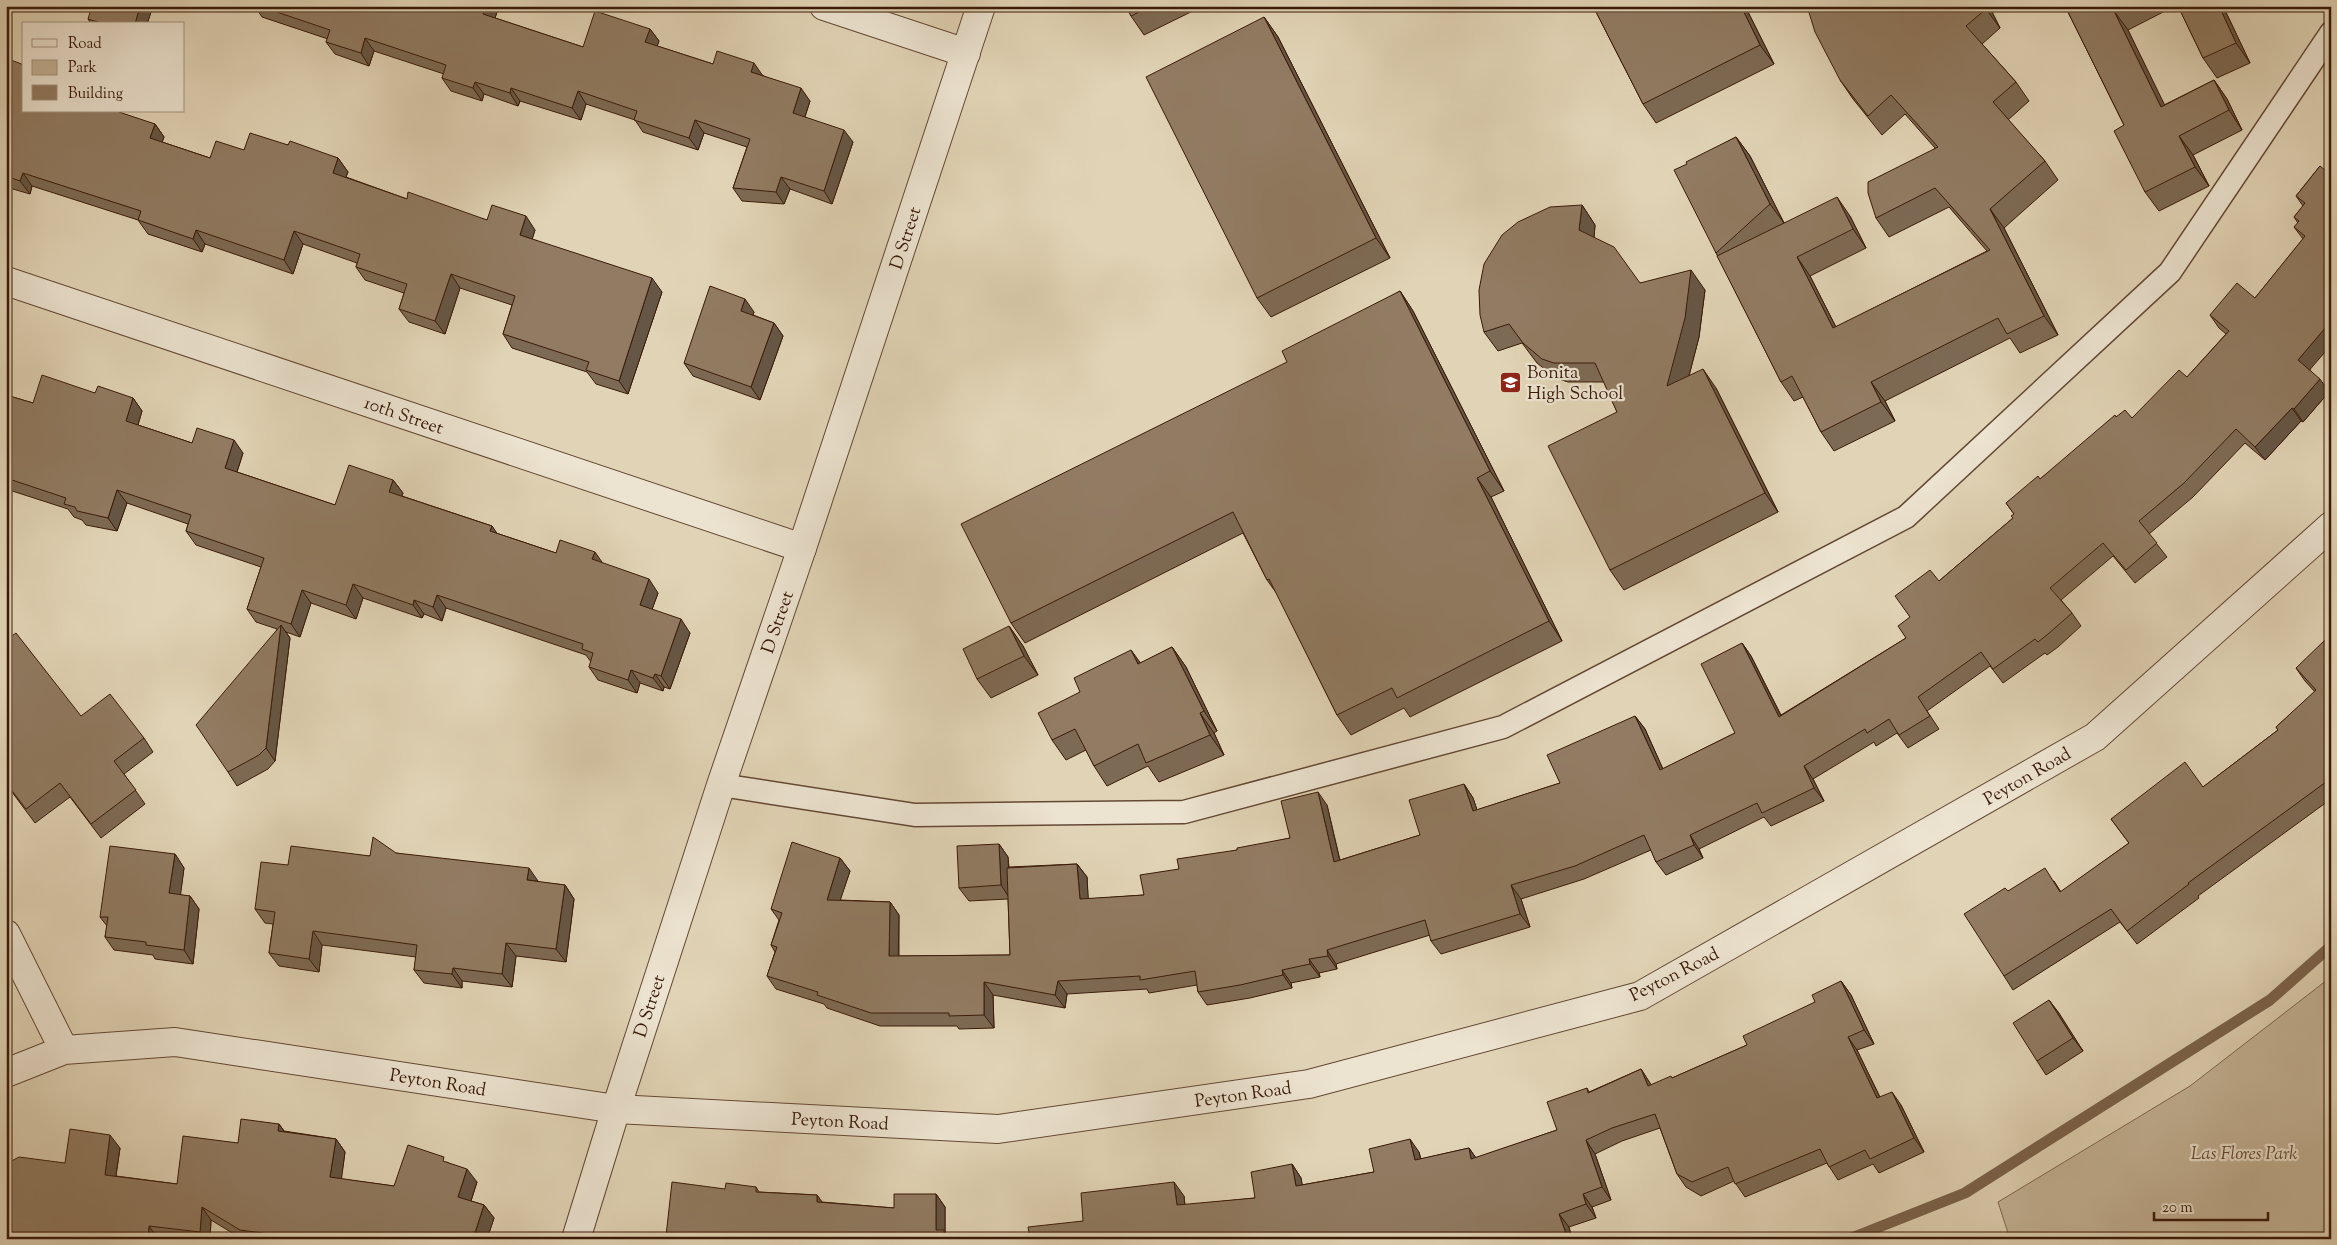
<svg xmlns="http://www.w3.org/2000/svg" width="2337" height="1245" viewBox="0 0 2337 1245" font-family="'Sorts Mill Goudy',serif">
<rect width="100%" height="100%" fill="#e1d4b6"/>
<filter id="stains"><feTurbulence type="fractalNoise" baseFrequency=".004" numOctaves="4"/><feColorMatrix values="0 0 0 0 .2 0 0 0 0 .09 0 0 0 0 .02 0 0 0 .5 -.17"/></filter>
<radialGradient id="worn" r=".72"><stop offset=".6" stop-color="#630" stop-opacity="0"/><stop offset="1" stop-color="#630" stop-opacity=".3"/></radialGradient>
<path fill="#c5b498" stroke="#806750" d="M2331,977V1239H2010L1998,1202L2190,1086Z"/>
<g fill="none" stroke-linecap="round" stroke-linejoin="round">
<path stroke="#7c644d" stroke-width="11" d="M1849,1239L1965,1193L2270,1000L2331,946"/>
<defs>
<path id="service" d="M721,785L915,815L1184,812L1503,727L1906,517L2170,272L2331,33"/>
<path id="minor" d="M824,6L966,53
M6,281L802,548
M6,934L64,1050
M6,1073L64,1050L175,1042L616,1109L998,1129L1309,1084L1640,996L2095,737L2331,526"/>
<path id="tertiary" d="M576,1239L616,1109L721,785L802,548L981,6"/>
</defs>
<use href="#service" stroke="#644834" stroke-width="25"/>
<use href="#minor" stroke="#644834" stroke-width="30"/>
<use href="#tertiary" stroke="#644834" stroke-width="30"/>
<use href="#service" stroke="#ece3d0" stroke-width="22"/>
<use href="#minor" stroke="#ece3d0" stroke-width="28"/>
<use href="#tertiary" stroke="#ece3d0" stroke-width="28"/>
</g>
<path fill="#7d6a54" stroke="#3a1a08" d="M153,6L147,24H91L88,19Z
M251,6H499L495,18L583,47L650,29L659,41L657,46L713,64L762,75L810,101L805,117L853,142L832,204L790,189L784,204L742,201L733,188L747,147L704,133L698,150L643,132L635,120L586,104L581,120L520,101L518,106L484,94L482,101L451,91L442,78L444,74L374,51L369,66L335,54L326,42L328,39L262,17L256,8Z
M1126,6H1203L1144,35L1131,16Z
M1593,6H1745L1774,64L1656,123L1643,104Z
M1989,6L2000,28L1982,44L2016,82L2029,101L2008,120L2045,161L2058,180L2004,228L2058,335L2020,353L2010,338L1885,401L1895,421L1834,451L1821,432L1803,397L1794,401L1781,382L1716,253L1687,164L1736,137L1750,156L1784,223L1850,216L1866,248L1810,276L1836,327L1987,251L1949,207L1889,237L1876,218L1935,148L1905,114L1882,135L1853,99L1840,80Z
M2065,6H2175L2128,30L2164,105L2214,80L2227,99L2242,130L2193,155L2209,186L2159,211L2145,192L2124,125Z
M2178,6H2223L2250,63L2217,78L2203,58Z
M1264,17L1278,37L1390,258L1271,317L1257,298Z
M6,71L24,111L155,124L164,137L162,142L210,158L244,150L288,145L338,158L348,172L346,177L407,199L487,220L535,230L532,239L662,292L628,394L596,384L587,372L512,348L503,334L512,305L460,288L445,334L409,322L399,309L404,293L365,280L356,267L357,263L303,244L293,274L205,244L202,252L148,234L138,220L32,186L30,194L6,187Z
M2320,166L2310,370L2329,392L2303,422L2301,421L2265,460L2245,443L2193,497L2149,534L2167,557L2135,583L2113,556L2061,600L2072,613L2081,626L2058,647L2047,655L2045,653L2003,683L1990,666L1927,711L1939,729L1908,748L1897,733L1876,746L1874,742L1813,779L1824,801L1771,826L1764,817L1699,849L1703,858L1666,875L1656,862L1651,850L1584,879L1521,899L1530,927L1441,954L1431,941L1430,935L1336,964L1337,969L1319,973L1320,977L1291,983L1292,988L1250,998L1207,1005L1198,992L1197,985L1149,993L1147,989L1067,994L1065,1008L993,995L994,1028L959,1029L957,1026H880L827,1008L824,1004L776,989L767,976L775,952L771,945L779,920L771,909L840,858L850,871L840,900L890,902L899,915V956L1010,955L1008,899L969,901L959,888L999,844L1008,857L1009,867L1077,864L1087,877L1088,899L1144,895L1179,869L1237,850L1290,838L1327,805L1340,860L1420,835L1464,784L1473,798L1477,810L1560,783L1635,716L1645,729L1663,769L1735,733L1742,643L1751,656L1781,715L1906,638L1910,617L1939,581L2013,518L2014,514L2006,503L2040,479L2116,417L2132,418L2187,377L2226,334L2219,328L2210,315L2255,298L2303,239L2294,227L2298,223L2294,217L2303,206L2296,196Z
M1582,205L1595,225L1594,237L1640,283L1705,290L1699,337L1689,376L1716,388L1778,512L1624,590L1610,570L1617,412L1604,382H1568L1556,378L1537,363L1522,343L1498,351L1484,332Z
M1400,291L1413,311L1504,491L1491,497L1562,641L1410,717L1404,708L1351,735L1337,715L1277,594L1267,580L1243,533L1025,643L1011,623L1287,362Z
M754,312L753,315L774,323L783,336L760,400L693,376L684,363Z
M95,393L133,398L142,411L138,425L192,443L243,453L237,472L335,505L393,480L403,493L402,496L492,526L496,533L556,553L602,563L658,593L652,609L690,633L670,689L664,687L663,691L640,683L637,693L598,680L589,667L591,662L586,655L446,608L442,621L424,614L422,618L363,598L356,619L311,603L300,637L286,632L290,638L275,761L268,769L237,786L228,772L277,629L256,622L247,609L261,567L196,545L186,531L188,524L127,503L117,531L86,525L82,520L74,517L68,509L6,489V395L33,403Z
M1009,626L1023,646L1038,675L991,698L977,679Z
M6,640L81,716L144,738L153,752L124,774L145,804L101,838L70,797L35,823L6,784V773L9,771L6,768Z
M2331,644V799L2198,896L2199,898L2137,944L2120,922L2013,990L2004,976L2005,888L2008,891L2054,881L2061,892L2129,843L2111,819L2203,787L2278,730L2276,727L2315,692L2305,681L2296,668Z
M1172,647L1186,667L1217,731L1214,733L1224,755L1159,782L1148,766L1107,786L1094,766L1086,750L1066,760L1052,740L1141,663Z
M396,853L538,882L565,885L574,899L566,962L516,956L512,987L462,981V988L424,983L414,970L416,957L322,945L319,972L279,966L269,953L273,924L265,923L255,909L288,865Z
M175,854L184,868L180,895L190,896L199,909L193,964L155,959L153,955L114,950L105,937L107,926L100,917Z
M1841,981L1851,995L1874,1044L1857,1050L1880,1097L1901,1105L1924,1152L1879,1173L1873,1164L1838,1180L1827,1163L1745,1197L1734,1181L1701,1196L1686,1187L1677,1174L1660,1128L1622,1141L1595,1154L1611,1200L1592,1207L1596,1218L1569,1227L1572,1239H1030L1083,1221L1184,1196L1185,1205L1255,1198L1292,1164L1301,1178L1302,1185L1374,1172L1419,1152L1421,1159L1469,1148L1476,1158L1557,1130L1587,1088L1589,1092L1641,1069L1651,1085L1672,1078L1747,1045L1815,1002Z
M2049,1000L2083,1051L2046,1075L2037,1061Z
M279,1124L284,1131L336,1139L345,1152L341,1179L394,1186L447,1162L477,1182L471,1201L484,1205L494,1218L487,1239H242L211,1220L210,1239H6L65,1163L120,1148L116,1176L177,1184L238,1143Z
M756,1187L759,1192L817,1195L822,1202L894,1208L936,1194L945,1207V1232L950,1239H668L666,1236L725,1189Z"/>
<path fill="#665645" stroke="#3a1a08" d="M140,6H153L147,24H135Z
M486,6H499L492,27L483,14Z
M1741,6H1745L1774,64L1760,45Z
M1985,6H1989L2000,28L1986,9Z
M2219,6H2223L2250,63L2236,43Z
M2114,11L2128,30L2175,126L2161,107Z
M1264,17L1278,37L1390,258L1376,238Z
M650,29L659,41L654,54L645,42Z
M365,38L374,51L369,66L361,53Z
M754,63L763,76L751,72Z
M2214,80L2227,99L2242,130L2229,110Z
M475,82L484,94L482,101L473,88Z
M511,88L520,101L518,106L510,93Z
M801,88L810,101L802,125L793,113Z
M578,91L586,104L581,120L572,108Z
M695,120L704,133L698,150L689,138Z
M155,124L164,137L159,151L150,138Z
M844,130L853,142L832,204L824,191Z
M2179,136L2193,155L2209,186L2195,167Z
M1736,137L1750,156L1784,223L1770,204Z
M338,158L348,172L342,186L333,173Z
M23,173L32,186L30,194L20,181Z
M781,177L790,189L784,204L776,192Z
M1837,197L1850,216L1866,248L1853,229Z
M1582,205L1595,225L1593,250L1579,230Z
M1990,209L2004,228L2058,335L2044,316Z
M526,216L535,230L529,249L520,235Z
M196,230L205,244L202,252L193,239Z
M294,231L303,244L293,274L284,260Z
M1797,257L1810,276L1846,347L1833,328Z
M1691,270L1705,290L1699,337L1681,406L1667,386Z
M451,274L460,288L445,334L435,321Z
M652,278L662,292L628,394L619,381Z
M1400,291L1413,311L1504,491L1490,471Z
M745,299L754,312L750,324L741,311Z
M2331,321V345L2307,373L2298,360Z
M774,323L783,336L760,400L751,387Z
M1703,369L1716,388L1778,512L1765,493Z
M2320,379L2329,392L2303,422L2294,409Z
M1871,382L1885,401L1895,421L1881,402Z
M133,398L142,411L135,434L126,421Z
M2292,408L2301,421L2265,460L2255,447Z
M234,440L243,453L234,481L225,468Z
M1477,478L1491,497L1562,641L1549,621Z
M393,480L403,493L398,505L389,492Z
M117,490L127,503L117,531L108,518Z
M492,526L501,539L490,531Z
M595,552L604,565L592,559Z
M649,579L658,593L649,618L640,605Z
M353,584L363,598L356,619L346,605Z
M302,590L311,603L300,637L291,624Z
M437,595L446,608L442,621L433,607Z
M414,600L424,614L422,618L413,605Z
M681,619L690,633L670,689L661,676Z
M281,625L290,638L275,761L266,748Z
M1009,626L1023,646L1038,675L1024,656Z
M1742,643L1751,656L1788,730L1779,717Z
M1172,647L1186,667L1217,731L1204,711Z
M1131,650L1145,669L1138,664Z
M631,670L640,683L637,693L628,680Z
M655,674L664,687L663,691L653,678Z
M1200,713L1214,733L1224,755L1210,735Z
M1635,716L1645,729L1669,783L1660,770Z
M1804,766L1813,779L1824,801L1814,788Z
M1464,784L1473,798L1482,825L1473,811Z
M1318,792L1327,805L1343,875L1334,862Z
M1690,835L1699,849L1703,858L1694,845Z
M999,844L1008,857L1010,899L1001,885Z
M175,854L184,868L179,907L169,893Z
M840,858L850,871L836,913L827,900Z
M1077,864L1087,877L1089,912L1080,899Z
M529,868L538,881L527,880Z
M565,885L574,899L566,962L556,949Z
M1511,885L1521,899L1530,927L1520,914Z
M190,896L199,909L193,964L184,950Z
M890,902L899,915L898,970L889,956Z
M313,931L322,945L319,972L309,959Z
M506,943L516,956L512,987L502,974Z
M1327,950L1336,964L1337,969L1328,956Z
M1309,959L1319,973L1320,977L1310,964Z
M453,968L462,981V988L452,974Z
M1282,970L1291,983L1292,988L1283,975Z
M1058,981L1067,994L1065,1008L1055,995Z
M1841,981L1851,995L1874,1044L1864,1030Z
M984,982L993,995L994,1028L984,1015Z
M2049,1000L2059,1013L2083,1051L2073,1038Z
M1848,1037L1857,1050L1887,1112L1877,1098Z
M1641,1069L1650,1083L1658,1099L1648,1086Z
M1892,1092L1901,1105L1924,1152L1914,1138Z
M279,1124L288,1137L278,1131Z
M110,1135L120,1148L114,1188L105,1175Z
M336,1139L345,1152L340,1190L330,1177Z
M1410,1139L1419,1152L1424,1174L1415,1160Z
M1586,1140L1595,1154L1611,1200L1602,1187Z
M1469,1148L1478,1161L1471,1159Z
M1292,1164L1301,1178L1305,1199L1296,1186Z
M467,1169L477,1182L468,1210L458,1197Z
M1174,1182L1184,1196L1186,1219L1177,1205Z
M936,1194L945,1207V1232L950,1239H943L936,1230Z
M1583,1194L1592,1207L1596,1218L1586,1204Z
M817,1195L827,1209L817,1202Z
M484,1205L494,1218L487,1239H473Z
M202,1207L211,1220L210,1239H204L200,1232Z
M1559,1214L1569,1227L1572,1239H1568Z
M149,1226L158,1239H148Z"/>
<path fill="#917b62" stroke="#3a1a08" d="M92,6H140L135,24H104L88,19Z
M259,6H486L483,14L583,47L595,11L650,29L645,42L713,64L717,51L754,63L751,72L801,88L793,113L844,130L824,191L781,177L776,192L733,188L750,139L695,120L689,138L634,120L637,111L578,91L572,108L511,88L510,93L475,82L473,88L442,78L446,65L365,38L361,53L326,42L330,30Z
M1126,6H1151L1131,16Z
M1593,6H1741L1760,45L1643,104Z
M1807,6H1985L1986,9L1966,26L2016,82L1993,102L2045,161L1990,209L2044,316L2007,334L1998,318L1871,382L1881,402L1821,432L1792,376L1781,382L1717,256L1837,197L1853,229L1797,257L1833,328L1990,250L1935,188L1876,218L1868,193V182L1938,147L1891,95L1868,116L1840,80L1815,32Z
M2065,6H2123L2114,11L2161,107L2214,80L2229,110L2179,136L2195,167L2145,192L2114,131L2124,125Z
M2178,6H2219L2236,43L2203,58Z
M1264,17L1376,238L1257,298L1146,77Z
M11,60L24,65V111H116L155,124L150,138L210,158L216,141L244,150L250,133L288,145L290,141L338,158L333,173L407,199L408,192L487,220L492,205L526,216L520,235L652,278L619,381L586,370L589,362L503,334L515,296L451,274L435,321L399,309L407,284L356,267L360,254L294,231L284,260L196,230L193,239L138,220L141,211L23,173L20,181L6,176V71H7Z
M1736,137L1770,204L1716,253L1674,170L1687,164L1686,162Z
M2320,166L2331,175V321L2298,360L2320,379L2294,409L2292,408L2255,447L2236,429L2184,483L2139,521L2157,543L2126,570L2103,543L2050,588L2072,613L2048,634L2038,642L2035,639L1993,669L1981,652L1918,697L1930,716L1899,735L1889,719L1867,733L1865,729L1804,766L1814,788L1762,813L1757,803L1690,835L1694,845L1656,862L1644,835L1575,866L1511,885L1520,914L1431,941L1425,920L1327,950L1328,956L1309,959L1310,964L1282,970L1283,975L1240,985L1198,992L1195,971L1140,980V976L1058,981L1055,995L984,982V1015L949,1016V1013H871L817,995L818,992L767,976L777,947L771,945L782,913L771,909L792,842L840,858L827,900L890,902L889,956L1010,955L1007,868L1077,864L1080,899L1144,895L1140,875L1179,869L1177,859L1237,850V848L1290,838L1281,801L1318,792L1334,862L1420,835L1409,800L1464,784L1473,811L1560,783L1547,755L1635,716L1660,770L1735,733L1701,664L1742,643L1779,717L1906,638L1898,626L1910,617L1895,596L1930,570L1939,581L2013,518L2011,516L2014,514L2006,503L2038,476L2040,479L2115,415L2116,417L2125,410L2132,418L2179,370L2187,377L2229,331L2210,315L2237,283L2255,298L2305,236L2294,227L2299,221L2294,217L2305,203L2296,196Z
M1582,205L1579,230L1614,247L1640,283L1691,270L1685,318L1667,386L1703,369L1765,493L1610,570L1548,446L1617,412L1595,363H1554L1542,359L1523,343L1509,324L1484,332L1480,315L1479,290L1484,264L1502,235L1518,222L1550,207Z
M710,286L745,299L741,311L774,323L751,387L684,363Z
M1400,291L1490,471L1477,478L1549,621L1397,698L1392,688L1337,715L1269,579L1267,580L1233,512L1011,623L961,524L1287,362L1282,351Z
M42,375L95,393L98,386L133,398L126,421L192,443L197,428L234,440L225,468L335,505L349,465L393,480L389,492L492,526L490,531L556,553L560,540L595,552L592,559L649,579L640,605L681,619L661,676L655,674L653,678L631,670L628,680L589,667L593,653L582,649L583,644L437,595L433,607L414,600L413,605L353,584L346,605L302,590L291,624L247,609L264,558L186,531L191,515L117,490L108,518L77,511L75,507L64,504L66,498L6,478V395L33,403Z
M281,625L266,748L259,755L228,772L196,725Z
M1009,626L1024,656L977,679L963,649Z
M16,633L81,716L110,694L144,738L114,761L136,790L91,824L60,783L26,809L6,783V773L9,771L6,767V640Z
M2326,639L2331,644V786L2326,782L2188,883L2189,884L2127,931L2111,909L2004,976L1964,914L2005,888L2008,891L2045,868L2060,892L2129,843L2111,819L2185,762L2203,787L2278,730L2276,727L2316,690L2296,668Z
M1172,647L1204,711L1200,713L1210,735L1146,763L1138,744L1094,766L1075,729L1052,740L1038,713L1080,692L1074,678L1131,650L1138,664Z
M373,837L396,853L529,868L527,880L565,885L556,949L506,943L502,974L453,968L452,974L414,970L417,945L313,931L309,959L269,953L275,912L255,909L261,862L288,865L291,846L370,856Z
M999,844L1001,885L959,888L957,846Z
M110,846L175,854L169,893L190,896L184,950L146,945V942L105,937L108,917H100Z
M1841,981L1864,1030L1848,1037L1877,1098L1892,1092L1914,1138L1870,1159L1865,1150L1829,1167L1820,1149L1735,1184L1728,1167L1692,1182L1677,1174L1655,1114L1612,1128L1586,1140L1602,1187L1583,1194L1586,1204L1559,1214L1568,1239H1030L1028,1227L1083,1221L1081,1193L1174,1182L1177,1205L1255,1198L1251,1172L1292,1164L1296,1186L1374,1172L1369,1149L1410,1139L1415,1160L1469,1148L1471,1159L1557,1130L1547,1102L1587,1088L1588,1093L1641,1069L1648,1086L1671,1076L1672,1078L1747,1045L1743,1036L1815,1002L1812,995Z
M2049,1000L2073,1038L2037,1061L2013,1023Z
M241,1119L279,1124L278,1131L336,1139L330,1177L394,1186L408,1145L444,1157L443,1161L467,1169L458,1197L484,1205L473,1239H277V1235L240,1230L202,1207L200,1232L149,1226L148,1239H141L112,1235L111,1239H6V1164L19,1157L65,1163L70,1129L110,1135L105,1175L177,1184L183,1136L238,1143Z
M672,1182L725,1189L726,1183L756,1187V1192L817,1195V1202L894,1208V1194H936V1230H944V1239H688L666,1236Z"/>
<defs>
<symbol id="school-square" viewBox="-11 -11 22 22"><rect x="-9" y="-9" width="18" height="18" rx="4" fill="#8f2418" stroke="#ece3d0"/><path d="M0-5L7-2L0 1L-7-2ZM-4 1L0 2.5L4 1V4Q0 6-4 4Z" fill="#fff"/></symbol>
</defs>
<g fill-rule="evenodd">
<use href="#school-square" x="1498" y="370" width="25" height="25"/>
</g>
<g text-anchor="middle" stroke-width="4.5" stroke-linejoin="round" paint-order="stroke">
<g font-size="18" fill="#3a1a08" stroke="#ece3d0">
<text transform="translate(905 238) rotate(-72)" y="6">D Street</text>
<text transform="translate(404 415) rotate(19)" y="6">10th Street</text>
<text transform="translate(777 622) rotate(-71)" y="6">D Street</text>
<text transform="translate(2027 776) rotate(-30)" y="6">Peyton Road</text>
<text transform="translate(1674 974) rotate(-27)" y="6">Peyton Road</text>
<text transform="translate(649 1006) rotate(-72)" y="6">D Street</text>
<text transform="translate(438 1082) rotate(9)" y="6">Peyton Road</text>
<text transform="translate(1243 1094) rotate(-8)" y="6">Peyton Road</text>
<text transform="translate(840 1121) rotate(3)" y="6">Peyton Road</text>
</g>
<g font-size="18" fill="#3a1a08" stroke="#ece3d0" text-anchor="start">
<text x="1527" y="378">Bonita<tspan x="1527" dy="21">High School</tspan></text>
</g>
<g font-size="18" font-style="italic" fill="#644833" stroke="#ece3d0">
<text x="2244" y="1159">Las Flores Park</text>
</g>
</g>
<rect width="2337" height="1245" fill="none" stroke="#e1d4b6" stroke-width="25"/>
<rect x="8" y="8" width="2322" height="1230" fill="none" stroke="#3a1a08" stroke-width="2.5"/>
<rect x="12" y="12" width="2312" height="1220" fill="none" stroke="#3a1a08"/>
<rect x="22" y="22" width="162" height="90" fill="#ece3d0" stroke="#a59380"/>
<rect x="32" y="39" width="25" height="8" fill="#ece3d0" stroke="#a59380"/>
<text x="68" y="48" font-size="15" fill="#3a1a08">Road</text>
<rect x="32" y="60" width="25" height="15" fill="#c5b498" stroke="#a59380"/>
<text x="68" y="72" font-size="15" fill="#3a1a08">Park</text>
<rect x="32" y="85" width="25" height="15" fill="#917b62" stroke="#a59380"/>
<text x="68" y="98" font-size="15" fill="#3a1a08">Building</text>
<path d="M2154 1212v8h114v-8" fill="none" stroke="#3a1a08" stroke-width="2.5"/>
<text x="2162" y="1212" font-size="15" fill="#3a1a08" stroke="#ece3d0" stroke-width="4" paint-order="stroke">20 m</text>
<rect width="100%" height="100%" filter="url(#stains)"/>
<rect width="100%" height="100%" fill="url(#worn)"/>
</svg>
